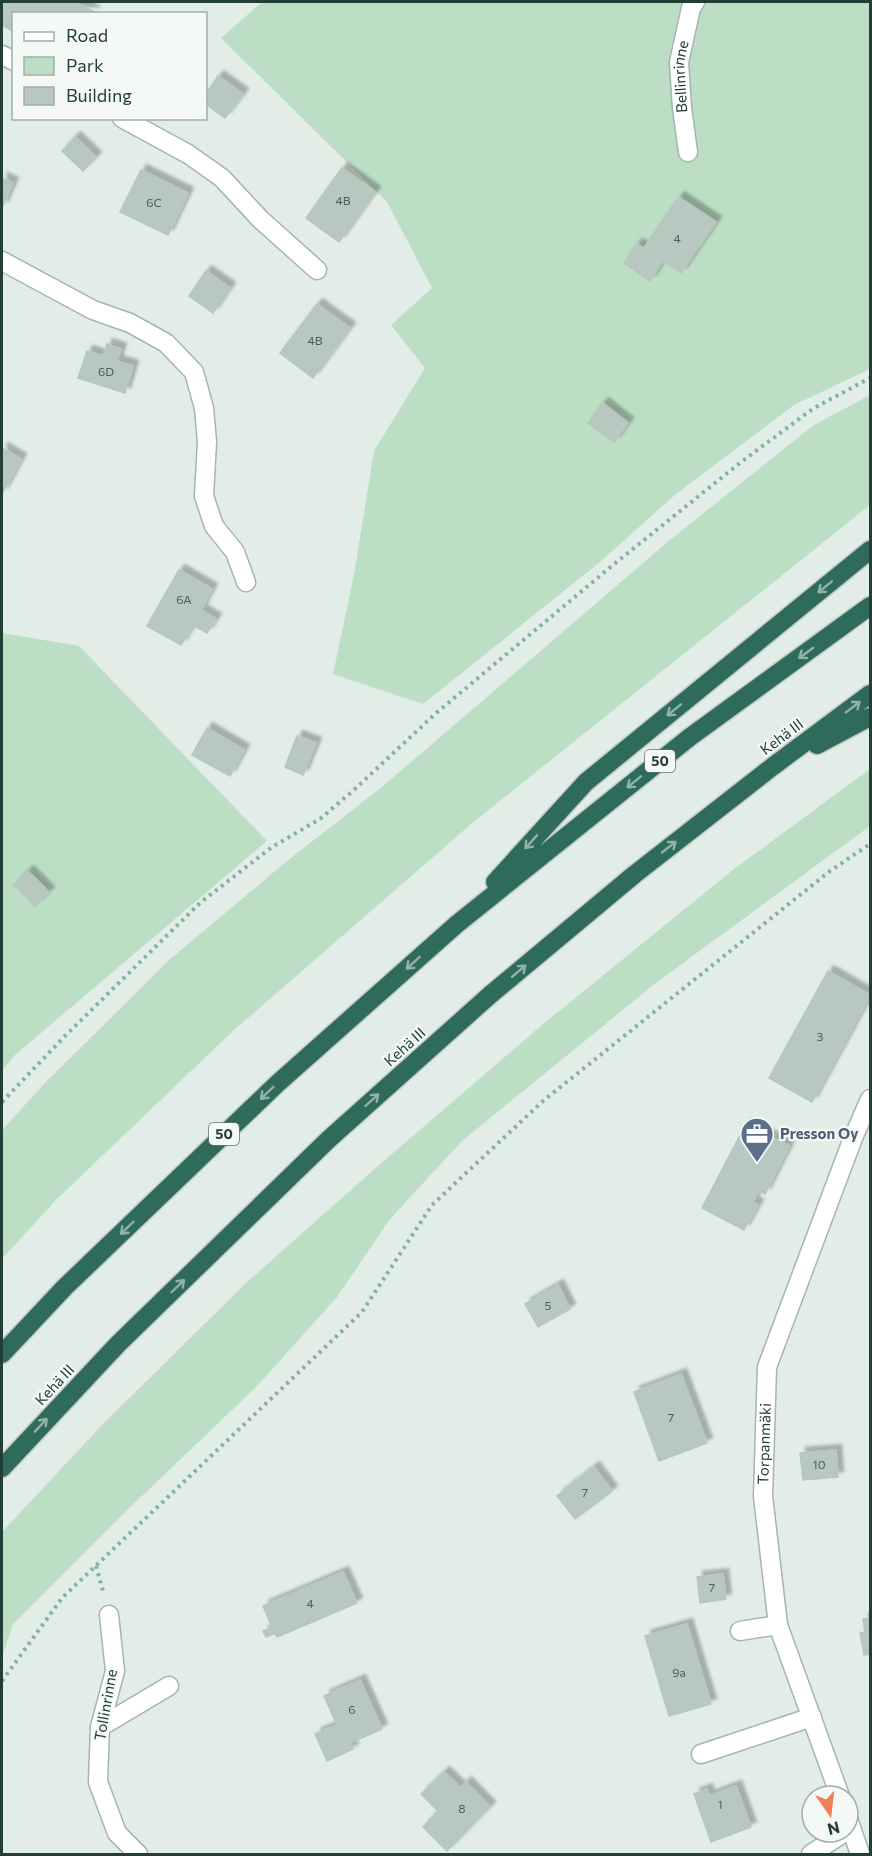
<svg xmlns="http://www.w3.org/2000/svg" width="872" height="1856" viewBox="0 0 872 1856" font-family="Commissioner,sans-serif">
<defs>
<filter id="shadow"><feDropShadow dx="5.5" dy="-5.5" stdDeviation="1.5" flood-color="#0004"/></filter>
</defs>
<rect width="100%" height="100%" fill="#e3ede8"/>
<path fill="#bcdec4" d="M262,2H870V369L794,405L676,494L600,562L423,704L333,674L354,575L374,451L425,368L391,325L432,288L387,202L221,38Z
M870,395V505L470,825L234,1030L56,1200L2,1259V1130L44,1084L168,961L287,861L382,787L671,539L814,425Z
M2,633L79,646L267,841L15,1055L2,1071Z
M870,769V826L657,982L462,1141L390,1219L337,1297L257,1386L119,1518L13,1624L2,1657V1532L103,1424L246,1283L386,1159L542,1025L734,869Z"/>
<path fill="#b8c8c1" stroke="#b5c7bf" stroke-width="1.5" filter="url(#shadow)" d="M3,2H75L95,12L14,14V32L2,25Z
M218,76L243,94L225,118L206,104V94Z
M75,137L96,157L83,171L62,151Z
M342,168L375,192L339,242L306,218Z
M141,170L188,193L168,235L120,212Z
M2,178L13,183L2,208Z
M679,197L716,222L681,273L663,261L650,281L624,263L637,244L644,248Z
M206,271L230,288L213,313L189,296Z
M317,304L350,328L313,378L280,353Z
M107,344L121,349L117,361L133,366L125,393L78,378L87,351L103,356Z
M603,403L628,423L614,442L588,423Z
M2,448L21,459L2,494Z
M179,570L212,589L201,610L216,619L207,633L193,625L181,645L147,626Z
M207,728L244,750L230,776L192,755Z
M297,736L316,743L303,775L285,767Z
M28,871L49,892L35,906L14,885Z
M828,971L870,995L812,1102L769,1078Z
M746,1124L789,1146L765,1194L759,1190L753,1202L758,1205L744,1230L702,1208Z
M558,1285L570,1309L538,1327L525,1304Z
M681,1374L707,1443L659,1461L634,1392Z
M836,1450L838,1477L803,1480L800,1453Z
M594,1467L612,1491L575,1519L557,1496Z
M343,1572L357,1603L277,1637L275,1633L266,1637L263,1631L272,1627L263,1606Z
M723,1574L726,1599L700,1603L697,1577Z
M870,1618V1654L864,1655L860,1633L865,1632L863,1619Z
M687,1624L711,1704L669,1716L645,1636Z
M360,1680L382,1729L350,1743L353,1749L327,1761L315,1734L337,1725L324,1696Z
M444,1772L461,1788L466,1782L490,1807L447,1851L423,1827L438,1811L421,1794Z
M736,1786L751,1827L711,1842L694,1794L707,1789L709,1796Z"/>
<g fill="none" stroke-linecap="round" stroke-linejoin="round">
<defs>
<g id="minor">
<path d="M2,55L14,61"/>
<path d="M122,118L188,154L222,178L260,219L317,270"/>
<path id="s1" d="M688,152L682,108L679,62L691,8L695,2"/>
<path d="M2,261L93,310L130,323L166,343L194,372L204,408L207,442L204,496L214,526L235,552L246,582"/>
<path d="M109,1615L115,1671L100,1727L98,1782L117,1833L138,1854"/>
<path d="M740,1631L778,1625"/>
<path d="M100,1727L169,1686"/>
<path d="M701,1754L812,1717"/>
<path id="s2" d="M840,1796L778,1625L763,1496L767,1367L853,1138L870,1099"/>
<path d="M848,1819L860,1854"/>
<path d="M811,1854L845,1832"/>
</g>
<path id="highway" d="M817,745L870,717
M495,882L586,782L870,550
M2,1354L65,1287L278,1083L457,924L690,737L870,606
M2,1468L118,1344L329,1139L490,995L635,874L772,767L870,694"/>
</defs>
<use href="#minor" stroke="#a5b5af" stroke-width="21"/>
<use href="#highway" stroke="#c1c9c7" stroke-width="21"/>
<path stroke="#83b1a2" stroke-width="4" stroke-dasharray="3 4.5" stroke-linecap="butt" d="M2,1102L65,1036L201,902L272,847L320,819L355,789L435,714L613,565L741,462L814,408L870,378
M96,1566L103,1591
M2,1681L62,1598L362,1312L432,1205L543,1101L830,871L870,844"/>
<use href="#minor" stroke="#fff" stroke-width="18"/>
<use href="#highway" stroke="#2e6b5d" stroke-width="18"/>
</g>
<defs><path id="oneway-shaft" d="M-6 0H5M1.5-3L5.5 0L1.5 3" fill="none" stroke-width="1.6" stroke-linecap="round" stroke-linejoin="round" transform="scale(1.5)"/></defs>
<g stroke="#91b2aa">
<use href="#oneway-shaft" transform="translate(825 587) rotate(141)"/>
<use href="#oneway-shaft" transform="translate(806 653) rotate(144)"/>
<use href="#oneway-shaft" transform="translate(853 707) rotate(-37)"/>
<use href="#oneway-shaft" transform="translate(674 710) rotate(141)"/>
<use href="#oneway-shaft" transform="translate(634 782) rotate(141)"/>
<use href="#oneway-shaft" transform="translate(531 842) rotate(132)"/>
<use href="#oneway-shaft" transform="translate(669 847) rotate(-38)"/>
<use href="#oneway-shaft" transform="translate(413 963) rotate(138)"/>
<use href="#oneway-shaft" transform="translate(519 971) rotate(-40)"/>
<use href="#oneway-shaft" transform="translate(267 1093) rotate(136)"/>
<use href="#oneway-shaft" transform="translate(372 1100) rotate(-42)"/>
<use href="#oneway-shaft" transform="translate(127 1228) rotate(136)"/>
<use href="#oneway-shaft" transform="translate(178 1286) rotate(-44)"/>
<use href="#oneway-shaft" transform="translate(41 1425) rotate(-47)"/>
</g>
<defs>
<symbol id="office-pin" viewBox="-11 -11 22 30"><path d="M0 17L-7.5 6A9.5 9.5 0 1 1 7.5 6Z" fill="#5c6f8a" stroke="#f4f9f6"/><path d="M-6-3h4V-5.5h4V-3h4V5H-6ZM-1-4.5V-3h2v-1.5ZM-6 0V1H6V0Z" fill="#fff"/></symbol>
</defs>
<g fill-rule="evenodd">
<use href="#office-pin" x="738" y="1115" width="38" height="52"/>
</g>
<g text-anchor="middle" stroke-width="4.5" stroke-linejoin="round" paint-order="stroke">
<g font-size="12" fill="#486059">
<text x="343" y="205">4B</text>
<text x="154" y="207">6C</text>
<text x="677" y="243">4</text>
<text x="315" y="345">4B</text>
<text x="106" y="376">6D</text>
<text x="184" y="604">6A</text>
<text x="820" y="1041">3</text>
<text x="548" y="1310">5</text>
<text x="671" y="1422">7</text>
<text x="819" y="1469">10</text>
<text x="585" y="1497">7</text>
<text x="712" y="1592">7</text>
<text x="310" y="1608">4</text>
<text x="679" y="1677">9a</text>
<text x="352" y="1714">6</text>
<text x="720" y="1809">1</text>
<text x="462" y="1813">8</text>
</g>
<g fill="#f4f9f6" stroke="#617670" stroke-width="1.5">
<rect x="645" y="750" width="30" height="22" rx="4.5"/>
<rect x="209" y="1123" width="30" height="22" rx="4.5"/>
</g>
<g font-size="14" font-weight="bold" fill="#223e36">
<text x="660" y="766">50</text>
<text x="224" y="1139">50</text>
</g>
<g font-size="15" fill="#223e36" stroke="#f4f9f6">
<text dy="5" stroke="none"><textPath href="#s1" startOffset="76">Bellinrinne</textPath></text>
<text transform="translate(782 737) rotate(-37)" y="5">Kehä III</text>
<text transform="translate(405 1047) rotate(-42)" y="5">Kehä III</text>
<text transform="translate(55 1385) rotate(-47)" y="5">Kehä III</text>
<text dy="5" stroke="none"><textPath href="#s2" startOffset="364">Torpanmäki</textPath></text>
<text transform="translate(106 1705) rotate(-80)" y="5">Tollinrinne</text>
</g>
<g font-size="15" font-weight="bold" fill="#4e5e75" stroke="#f4f9f6" text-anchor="start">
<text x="780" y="1139">Presson Oy</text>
</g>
</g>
<rect width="872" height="1856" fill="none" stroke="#223e36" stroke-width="6"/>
<rect x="12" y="12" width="195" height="108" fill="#f4f9f6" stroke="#a0aea9" stroke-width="1.5"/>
<rect x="24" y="32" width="30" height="9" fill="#ffffff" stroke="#a0aea9" stroke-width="1.5"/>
<text x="66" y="42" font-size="18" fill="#223e36">Road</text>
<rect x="24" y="57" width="30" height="18" fill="#bcdec4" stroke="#a0aea9" stroke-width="1.5"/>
<text x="66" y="72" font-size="18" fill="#223e36">Park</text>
<rect x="24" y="87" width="30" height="18" fill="#b8c8c1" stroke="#a0aea9" stroke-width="1.5"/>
<text x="66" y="102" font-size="18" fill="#223e36">Building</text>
<g transform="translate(830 1814) rotate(166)"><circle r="28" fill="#f4f9f6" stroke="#a0aea9" stroke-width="1.5"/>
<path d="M0-4.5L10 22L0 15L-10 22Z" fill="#f37e5b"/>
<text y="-9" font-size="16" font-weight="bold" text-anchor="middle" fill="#223e36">N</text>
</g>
</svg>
